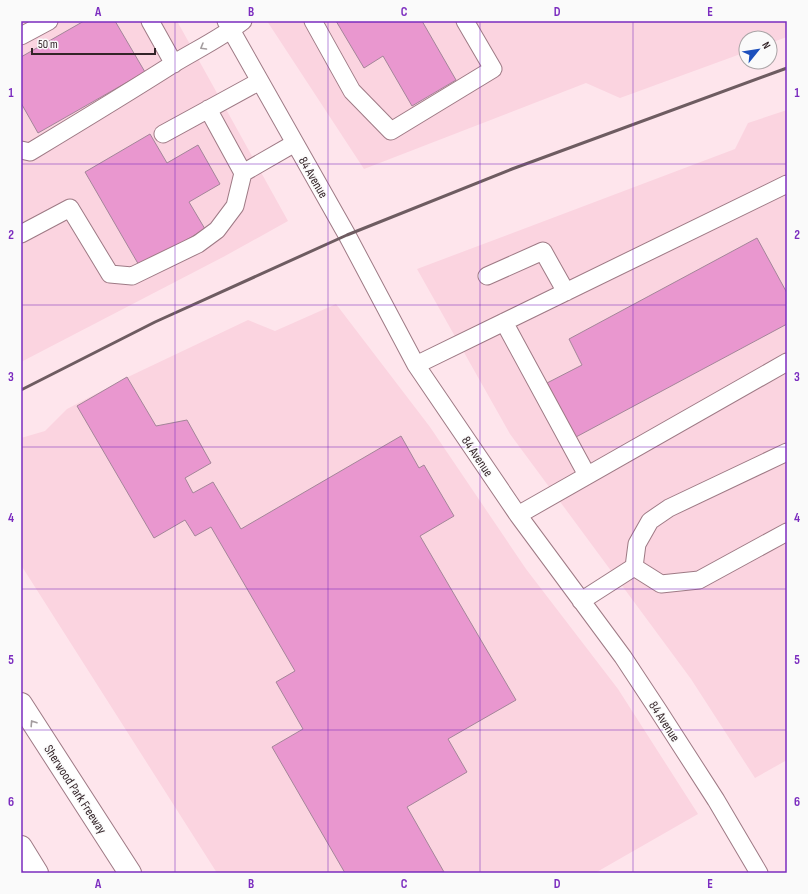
<svg xmlns="http://www.w3.org/2000/svg" width="808" height="894" viewBox="0 0 808 894" font-family="'Sofia Sans Condensed',sans-serif">
<rect width="100%" height="100%" fill="#fee5ec"/>
<path fill="#fbd4e0" d="M21,21H177L288,221L225,256L21,362Z
M267,21H787V37L770,43V38H746V52L620,98L586,83L364,169Z
M787,110V760L755,778L691,679L510,434L417,269L735,149L748,123Z
M336,304L430,427L526,569L618,689L698,814L595,873H217L21,565V438L45,431L67,409L130,376L248,320L275,331Z"/>
<path fill="#e997cf" stroke="#a48599" d="M84,21H115L145,72L38,133L21,103V57Z
M336,21H422L456,80L412,106L383,56L364,68Z
M150,134L167,163L198,145L220,184L189,202L205,229L140,267L85,172Z
M757,238L787,293V324L576,437L547,383L582,365L569,339Z
M127,377L156,426L187,420L211,463L185,478L193,493L213,482L241,529L401,436L419,468L424,465L454,516L420,536L516,700L448,739L467,772L407,807L444,872L345,873L272,747L303,729L276,682L295,671L211,527L195,536L185,520L154,538L77,406Z"/>
<g fill="none" stroke-linecap="round" stroke-linejoin="round">
<defs>
<path id="minor" d="M150,21L174,64
M226,21L347,235L416,365L518,515L623,657L658,710L716,800L759,873
M313,21L352,91L391,131L493,69L465,21
M21,36L49,21
M208,109L243,173L295,143
M163,134L260,81
M21,150L30,152C78,123 126,94 173,64C196,50 221,38 243,21
M21,234L70,208L110,274L132,276L198,244L217,230L235,206L243,173
M487,276L543,251L566,292
M504,322L587,475
M416,365L787,184
M518,515L787,362
M634,567L637,544L650,521L669,508L787,452
M634,567L661,584L699,580L787,532
M581,601L634,567"/>
<path id="highway" d="M21,704L130,873
M21,847L37,873"/>
</defs>
<use href="#minor" stroke="#9e7a85" stroke-width="19"/>
<use href="#highway" stroke="#9e7a85" stroke-width="24"/>
<use href="#minor" stroke="#fff" stroke-width="17"/>
<use href="#highway" stroke="#fff" stroke-width="22"/>
<path stroke="#6e5c61" stroke-width="3" d="M21,390L155,322L347,235L512,169L787,68"/>
</g>
<defs><path id="oneway-chevron" d="M-2-3.5L2.5 0L-2 3.5" fill="none" stroke-width="1.6" stroke-linecap="round" stroke-linejoin="round"/></defs>
<g stroke="#a39c9e">
<use href="#oneway-chevron" transform="translate(203 47) rotate(150)"/>
<use href="#oneway-chevron" transform="translate(33 723) rotate(-123)"/>
</g>
<path fill="none" stroke="#7b2cbf" stroke-width="1" stroke-opacity="0.55" d="M175,21V873M328,21V873M480,21V873M633,21V873M21,164H787M21,305H787M21,447H787M21,589H787M21,730H787"/>
<g text-anchor="middle" stroke-width="3" stroke-linejoin="round" paint-order="stroke">
<g font-size="13" fill="#332428" stroke="#fafafa">
<text transform="translate(314 177) rotate(60)" y="5">84 Avenue</text>
<text transform="translate(478 456) rotate(56)" y="5">84 Avenue</text>
<text transform="translate(665 721) rotate(57)" y="5">84 Avenue</text>
<text transform="translate(76 789) rotate(57)" y="5">Sherwood Park Freeway</text>
</g>
</g>
<rect width="808" height="894" fill="none" stroke="#fafafa" stroke-width="44"/>
<g transform="translate(758 50) rotate(60)"><circle r="19" fill="#fafafa" stroke="#aaa4a6"/>
<path d="M0-3L7 15L0 10L-7 15Z" fill="#1c4fbc"/>
<text y="-6" font-size="11" font-weight="bold" text-anchor="middle" fill="#332428">N</text>
</g>
<path d="M32 48v6h123v-6" fill="none" stroke="#332428" stroke-width="2"/>
<text x="38" y="48" font-size="12" fill="#332428" stroke="#fafafa" stroke-width="3" paint-order="stroke">50 m</text>
<rect x="22" y="22" width="764" height="850" fill="none" stroke="#7b2cbf" stroke-width="1.5"/>
<g font-size="13" text-anchor="middle" font-weight="bold" fill="#7b2cbf">
<text x="98" y="16">A</text>
<text x="251" y="16">B</text>
<text x="404" y="16">C</text>
<text x="557" y="16">D</text>
<text x="710" y="16">E</text>
<text x="11" y="97">1</text>
<text x="797" y="97">1</text>
<text x="11" y="239">2</text>
<text x="797" y="239">2</text>
<text x="11" y="381">3</text>
<text x="797" y="381">3</text>
<text x="11" y="522">4</text>
<text x="797" y="522">4</text>
<text x="11" y="664">5</text>
<text x="797" y="664">5</text>
<text x="11" y="806">6</text>
<text x="797" y="806">6</text>
<text x="98" y="888">A</text>
<text x="251" y="888">B</text>
<text x="404" y="888">C</text>
<text x="557" y="888">D</text>
<text x="710" y="888">E</text>
</g>
</svg>
